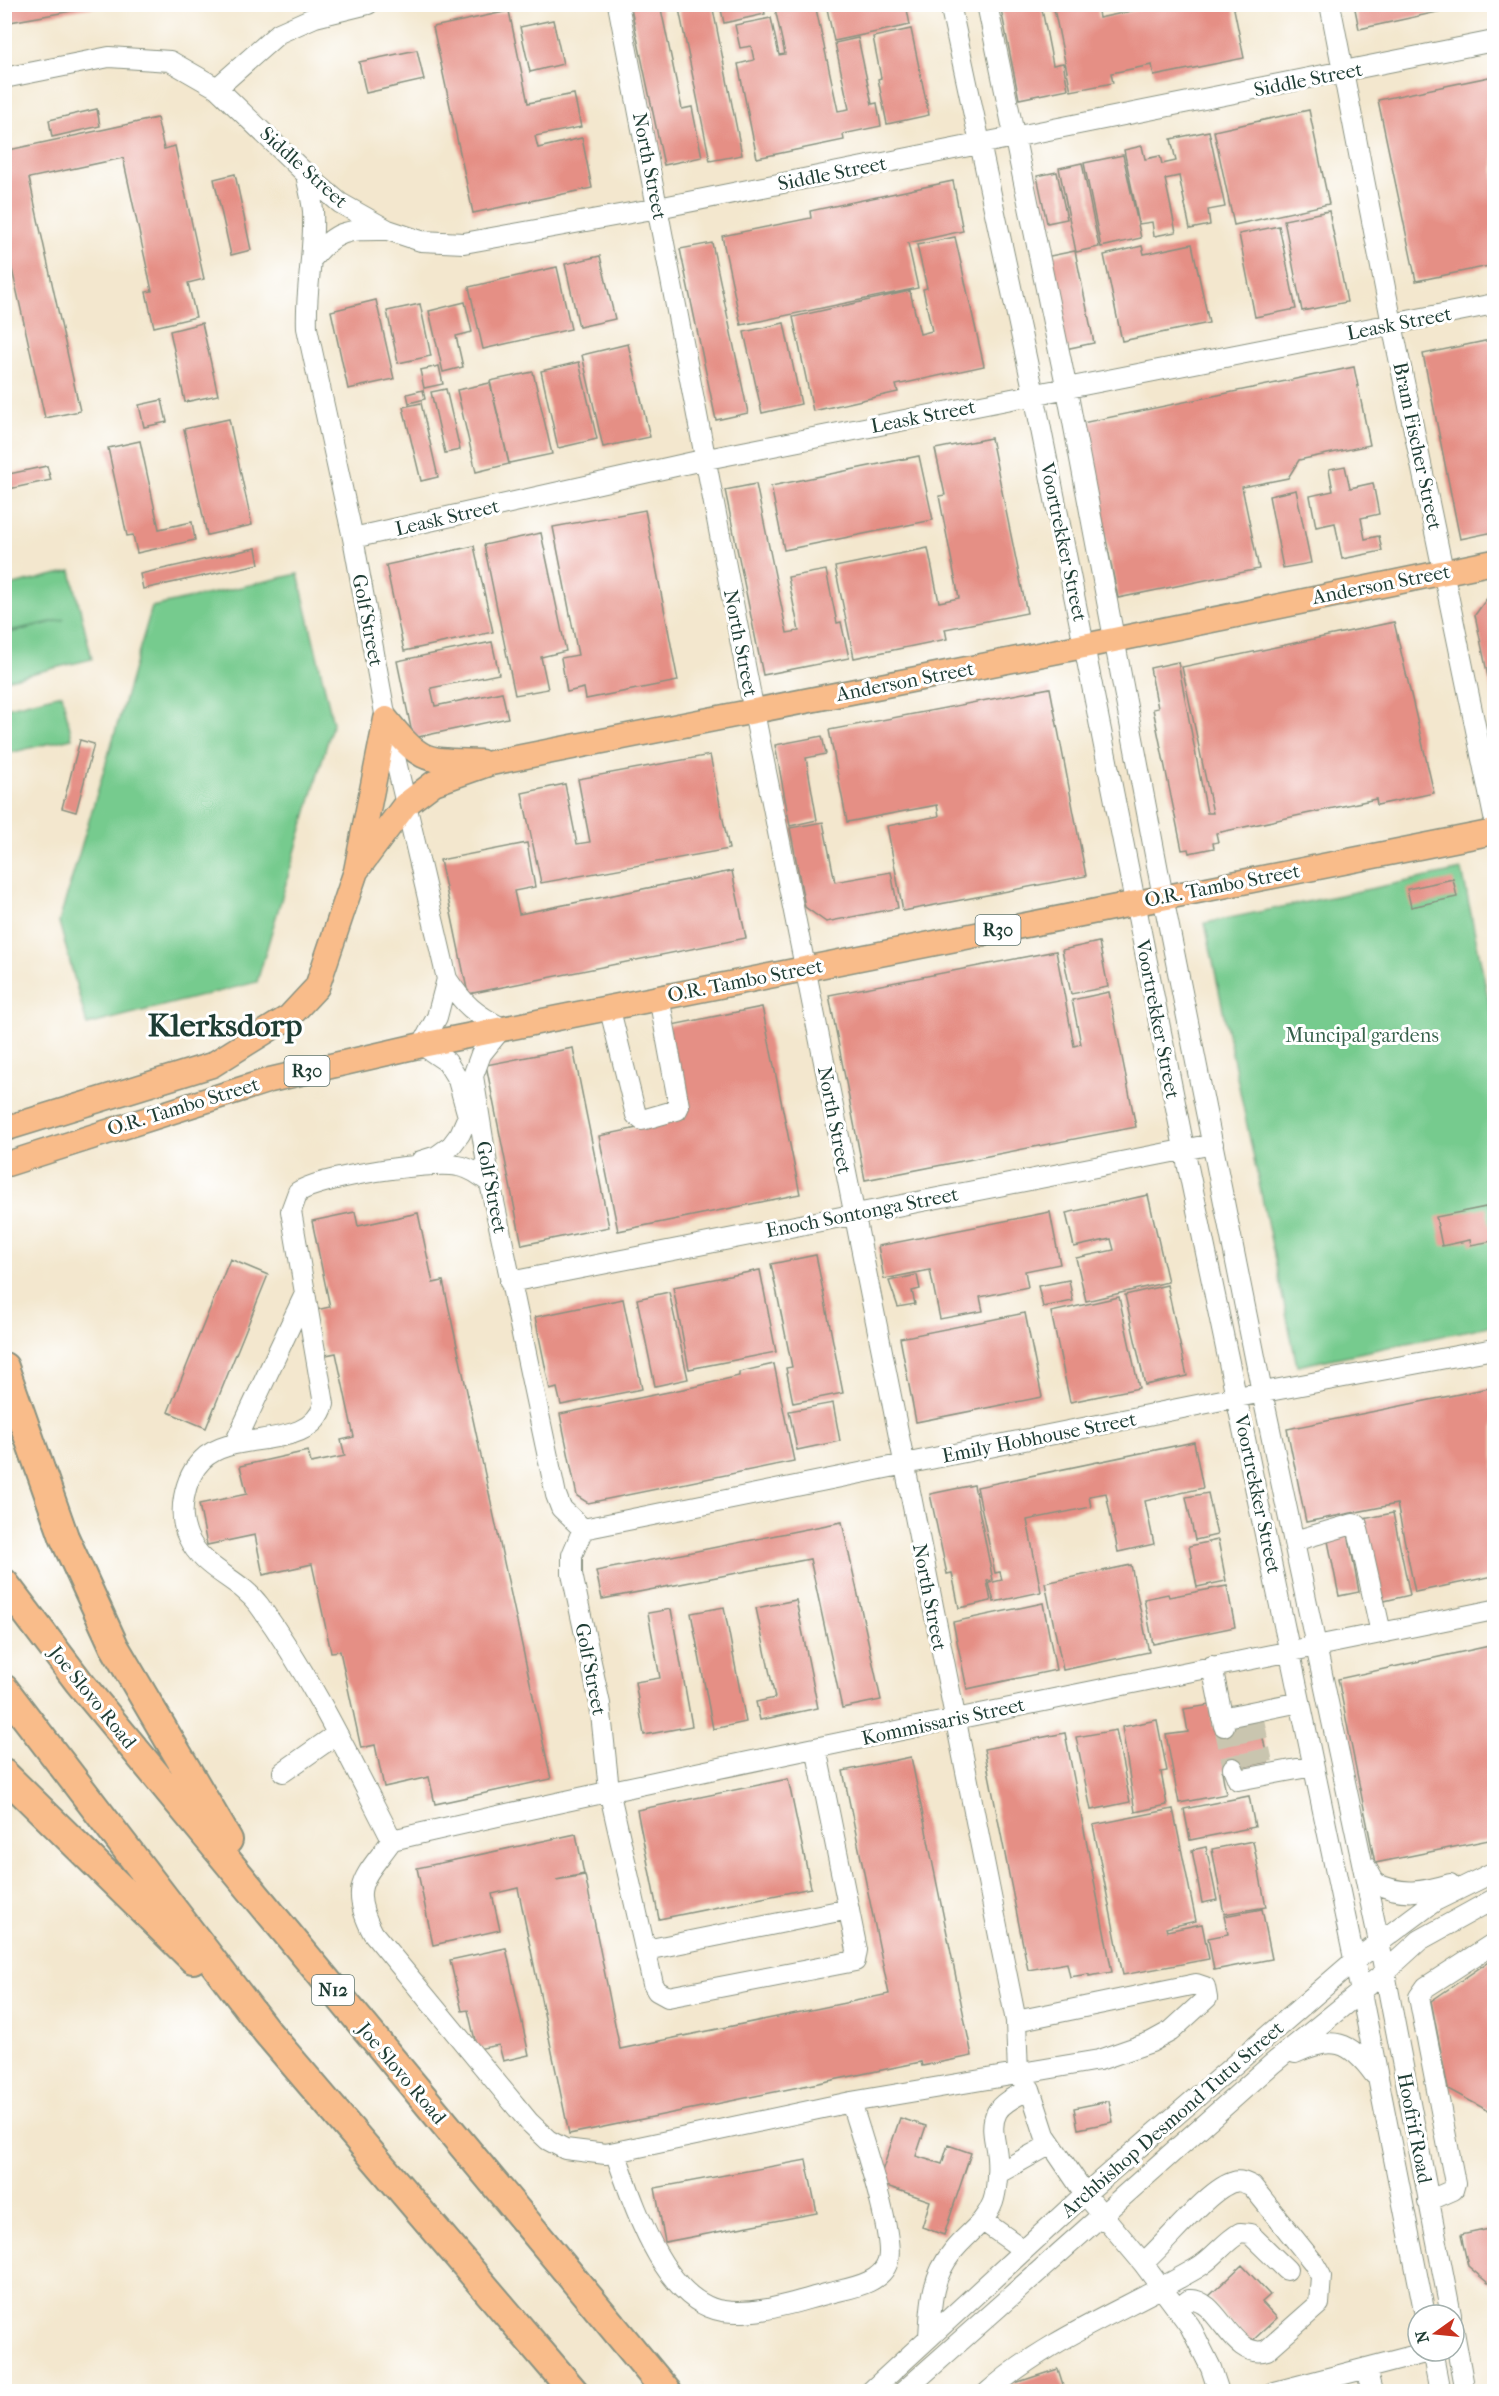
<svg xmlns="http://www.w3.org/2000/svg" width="1499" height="2396" viewBox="0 0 1499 2396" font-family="'IM FELL French Canon',serif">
<rect width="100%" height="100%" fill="#fff"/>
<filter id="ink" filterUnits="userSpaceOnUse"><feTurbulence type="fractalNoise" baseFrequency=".0167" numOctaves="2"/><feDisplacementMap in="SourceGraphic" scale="12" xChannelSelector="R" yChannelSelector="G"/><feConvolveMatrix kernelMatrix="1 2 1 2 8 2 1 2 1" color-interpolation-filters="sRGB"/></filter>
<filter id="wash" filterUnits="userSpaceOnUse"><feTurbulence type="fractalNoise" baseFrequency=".008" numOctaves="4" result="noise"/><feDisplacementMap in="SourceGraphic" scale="24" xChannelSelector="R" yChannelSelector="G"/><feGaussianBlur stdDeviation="1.35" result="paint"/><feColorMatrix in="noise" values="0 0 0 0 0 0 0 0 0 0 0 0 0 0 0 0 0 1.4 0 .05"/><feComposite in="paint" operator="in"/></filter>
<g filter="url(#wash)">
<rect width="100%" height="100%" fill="#f3e7ce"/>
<path fill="#76cb8e" stroke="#4a8461" stroke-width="1.5" d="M71,571L92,659L5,680V634L65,619L5,632V587Z
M298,574L333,723L257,982L87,1025L59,922L152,607Z
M62,694L72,738L5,754V708Z
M1462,870L1494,1027V1325L1297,1366L1205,923Z"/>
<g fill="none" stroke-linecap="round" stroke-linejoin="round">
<path stroke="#41a8c1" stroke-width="6" d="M4,2391L5,2392"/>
</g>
<g id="blocks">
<path fill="#e58f85" d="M4,4H99L100,6L4,23Z
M630,4H660L682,109L692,107L702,157L664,165Z
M678,4H712L742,155L710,161Z
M774,4H815L838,111L849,109L835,43L858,38L872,104L877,103L881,126L843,134L844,140L757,158L738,64L754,60L751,46L740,48L735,25L771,18L779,55L785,54Z
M826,4H906L910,25L834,41Z
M1000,4H1041L1053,65L1063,63L1068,89L1019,99Z
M1053,4H1097L1099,18L1141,9L1140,4H1233L1244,58L1154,76L1152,65L1111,73L1113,83L1071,91Z
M1354,4H1441L1442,11L1359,29Z
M720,5H763L765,14L724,23Z
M509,11L528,103L574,94L581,127L535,136L538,148L582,138L592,188L473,213L433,27Z
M553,20L563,64L530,72L520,27Z
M911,29L929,115L887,124L878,79L881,78L873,37Z
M417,50L424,80L366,93L359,62Z
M1494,76V265L1416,281L1378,100Z
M97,109L100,126L52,137L49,120Z
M1309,110L1329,204L1234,225L1214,131Z
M157,118L164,149L175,146L204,279L188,283L196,317L154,327L146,292L152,291L123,158L29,178L80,411L45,418L4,233V151Z
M1209,131L1225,207L1208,210L1210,225L1190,229L1179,176L1165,179L1176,232L1154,236L1152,222L1139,224L1124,150L1142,146L1145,159L1160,156L1162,164L1176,161L1171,139Z
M1123,155L1141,238L1101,247L1084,163Z
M1082,163L1099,247L1076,252L1059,168Z
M1057,172L1067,219L1047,223L1037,176Z
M235,174L251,250L231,255L214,179Z
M953,181L963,231L908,243L918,288L741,325L722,236L811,218L810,211Z
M1329,211L1347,302L1302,311L1284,220Z
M1279,226L1296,309L1255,317L1239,234Z
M955,237L984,366L896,385L898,392L813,411L793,317L910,291L920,334L932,331L923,289L927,288L917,245Z
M712,243L748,413L716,420L680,249Z
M1192,244L1209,323L1122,341L1104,255L1142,246L1144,254Z
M1075,251L1094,343L1065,349L1045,257Z
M600,256L615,319L579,327L565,264Z
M557,267L571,329L483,349L469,287Z
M376,300L394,379L348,389L331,311Z
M465,302L472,332L456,336L463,367L443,372L429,311Z
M420,304L431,356L398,363L387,311Z
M202,323L218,395L185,402L170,331Z
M784,323L801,404L762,413L744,332Z
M1490,340L1494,365V532L1460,539L1423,354Z
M628,344L650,437L603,447L582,355Z
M579,362L597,439L558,448L541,371Z
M439,366L443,384L424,388L420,370Z
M1354,367L1370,445L1299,460L1288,478L1242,487L1259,569L1118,598L1082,423Z
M533,372L552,454L509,463L490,381Z
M490,383L509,464L476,472L457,390Z
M446,389L460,450L445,453L431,392Z
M423,390L425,399L409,403L407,394Z
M162,400L167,422L144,427L139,405Z
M421,403L438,477L421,481L403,407Z
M229,419L252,525L207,535L184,429Z
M991,438L1027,613L945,629L947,639L854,658L835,567L928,548L939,602L959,598L939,496L945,495L935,449Z
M140,441L159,529L192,522L195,540L137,553L133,535L127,536L108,448Z
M919,456L933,520L784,550L771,486Z
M47,466L51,480L4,490V475Z
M1345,466L1350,488L1373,483L1379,514L1361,518L1365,539L1379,536L1382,551L1342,559L1335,523L1316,527L1310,496L1333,491L1329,469Z
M756,484L787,633L799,631L788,577L826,570L837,623L841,622L849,658L763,675L725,490Z
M1296,490L1311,563L1283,568L1269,496Z
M645,510L678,681L586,699L584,688L567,692L561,658L578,655L553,527Z
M541,533L566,651L541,657L548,689L515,695L484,545Z
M474,546L493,632L404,651L386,565Z
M256,548L259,564L143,589L140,574Z
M1494,596V695L1492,696L1475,615L1488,597Z
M1394,622L1434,793L1377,805L1376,799L1216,833L1218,842L1213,843L1214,848L1189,853L1188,849L1182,850L1153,709L1158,708L1150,668L1178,662L1207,813H1213L1182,667Z
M492,642L499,674L431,688L435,706L502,692L508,718L413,738L397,661Z
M1050,688L1086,876L903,911L887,826L939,816L937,805L847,822L829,730Z
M822,736L826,754L806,758L817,820L790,826L775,745Z
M80,740L94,744L76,812L62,808Z
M710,755L729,849L541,883L522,793L565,784L577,844L590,842L578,779Z
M823,822L835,882L891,872L898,908L826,922L805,907L790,828Z
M527,843L535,887L514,891L519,914L732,871L746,938L468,994L440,860Z
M1453,879L1457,897L1411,907L1407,889Z
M1099,942L1108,987L1071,994L1062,950Z
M1056,951L1074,1046L1081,1044L1072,1000L1109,992L1136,1127L865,1180L829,995Z
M762,1007L800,1194L618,1231L599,1136L685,1118L667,1026Z
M573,1048L609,1227L522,1245L486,1065Z
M1148,1195L1168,1282L1086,1301L1076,1258L1114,1250L1111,1239L1074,1247L1066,1213Z
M1486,1207L1493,1241L1471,1245L1470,1240L1442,1246L1436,1217Z
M355,1212L358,1226L418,1213L433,1283L443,1281L551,1779L435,1804L429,1777L384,1787L375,1745L361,1748L340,1651L331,1652L312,1564L263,1575L255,1535L207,1545L199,1504L247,1494L240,1466L308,1451L311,1463L345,1456L341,1440L354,1437L336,1353L326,1355L316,1310L330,1307L312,1221Z
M1050,1212L1060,1264L1025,1271L1028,1287L980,1297L983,1311L940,1319L930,1270L884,1279L878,1246Z
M816,1255L843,1393L793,1403L786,1368L792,1367L771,1264Z
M230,1259L268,1275L206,1428L168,1412Z
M760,1270L776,1352L689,1369L673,1287Z
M917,1275L920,1289L912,1291L915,1304L898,1307L889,1281Z
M1069,1280L1073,1301L1043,1307L1038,1286Z
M1167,1285L1187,1376L1145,1385L1125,1295Z
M669,1292L688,1379L655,1386L637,1299Z
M1119,1297L1139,1388L1070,1402L1051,1312Z
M623,1299L642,1389L561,1405L557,1388L550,1390L535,1317Z
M1025,1313L1042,1397L916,1422L900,1338Z
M774,1364L794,1461L588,1503L577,1496L560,1414L698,1386L739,1376V1372Z
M1494,1387V1576L1415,1592L1397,1504L1306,1522L1287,1429Z
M833,1403L840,1441L797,1450L789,1411Z
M1194,1442L1203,1488L1145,1501L1154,1544L1118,1552L1106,1493L1089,1496L1091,1507L1027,1520L1041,1592L994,1602L989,1583L1002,1580L1000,1572L995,1573L977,1487Z
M974,1485L993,1580L987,1581L991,1601L959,1608L952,1573L947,1574L930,1494Z
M1208,1493L1217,1535L1195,1540L1186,1497Z
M1393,1513L1410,1595L1380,1602L1363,1519Z
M842,1522L881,1700L842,1708L810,1559L602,1599L596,1571Z
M1346,1522L1359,1592L1339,1596L1325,1526Z
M1218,1540L1226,1581L1197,1587L1189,1546Z
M1131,1565L1149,1652L1063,1670L1045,1583Z
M1227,1586L1235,1627L1153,1644L1144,1599L1168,1594L1169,1597Z
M796,1600L818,1708L760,1720L756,1702L775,1698L756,1608Z
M1043,1603L1056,1670L967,1689L953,1622Z
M724,1607L746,1722L713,1729L691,1613Z
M671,1609L692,1726L644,1735L635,1682L660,1678L648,1613Z
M1494,1645V1839L1375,1863L1338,1679Z
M1210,1705L1214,1728L1259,1719L1268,1762L1222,1771L1226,1794L1179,1803L1166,1735L1188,1732L1184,1709Z
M1157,1720L1167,1771L1161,1772L1167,1805L1135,1812L1122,1727Z
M1116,1730L1130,1802L1091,1810L1076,1737Z
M1065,1733L1112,1972L1089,1976V1974L1070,1977L1067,1963L1028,1970L984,1749Z
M911,1757L972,2056L922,2066L921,2062L569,2134L518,1888L492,1894L500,1930L433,1945L417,1868L576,1834L584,1874L556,1880L585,1875L620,2049L889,1994L843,1771Z
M788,1779L811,1888L659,1919L637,1810Z
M1249,1796L1255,1827L1190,1840L1184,1809Z
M1173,1809L1196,1921L1166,1928L1167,1931L1202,1924L1209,1959L1123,1975L1093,1825Z
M1253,1841L1266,1907L1224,1914L1212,1849Z
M1206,1847L1217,1900L1202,1903L1192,1850Z
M1262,1909L1272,1959L1214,1970L1208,1938L1228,1934L1224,1916Z
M506,1948L529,2055L503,2061L499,2045L477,2049L468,2010L462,2011L450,1960Z
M1494,1958V2114L1448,2089L1431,2001Z
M1109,2101L1113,2122L1078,2129L1074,2108Z
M900,2118L926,2126L916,2156L942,2164L948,2145L971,2153L944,2235L922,2227L930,2201L878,2183Z
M806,2160L817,2213L665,2242L655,2188Z
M1494,2228V2282L1488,2283L1468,2266L1461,2235Z
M1242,2265L1270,2295L1262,2302L1277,2318L1250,2343L1208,2297Z
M1058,2369L1065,2391H1004L1003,2387Z"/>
</g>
</g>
<g filter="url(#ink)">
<use href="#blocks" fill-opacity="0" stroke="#899281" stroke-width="1.5"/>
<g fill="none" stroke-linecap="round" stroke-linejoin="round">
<path stroke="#c9c5af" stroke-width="20" stroke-dasharray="20 10" stroke-linecap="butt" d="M1254,1720L1263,1763
M1240,1723L1249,1766
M1224,1726L1233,1768"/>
<defs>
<path id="minor" d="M618,4L754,712L1016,2021L1018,2074L1030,2089L1045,2135L1085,2194L1143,2263L1190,2326L1211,2368L1219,2392
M950,4L1034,394L1184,1148L1361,1992L1425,2315
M987,4L1067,390L1163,897L1262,1392L1379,1942L1451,2315
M1330,4L1392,324L1494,817
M4,78L109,57L170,61L217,88L306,174L340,203L388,230L421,241L464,243L658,208L1494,41
M217,88L279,33L315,17L368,4
M306,174C308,186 312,199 313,211C315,250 305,289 307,328L353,538L386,719L447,979C464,1005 475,1014 502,1028L481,1054L473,1076L490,1183L556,1495L561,1508L583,1529L572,1555V1574L600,1704L609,1790L653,1984L657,1991L668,1997L855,1961L857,1950L816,1748
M311,260C337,228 349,230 387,230
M353,538L707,459L1494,304
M609,1006L636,1115L642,1120L677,1110L679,1106L659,997
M421,1161L437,1156L451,1146L460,1134L468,1116L458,1080L447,1062L422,1045L437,1017L447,979
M510,1282L1213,1144
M235,1443L305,1294
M583,1529L1237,1397L1494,1349
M1294,1541L1353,1524L1357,1525L1381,1633
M1212,1666L1224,1726
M1222,1718L1300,1702
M1233,1768L1238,1780L1313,1766
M283,1772L337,1734
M392,1840C365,1878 348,1886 373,1933L529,2122L548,2140L565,2149L606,2154L851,2102L1099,2060L1151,2042L1171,2031L1207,1998L1205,1987L1196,1984L1016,2021
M392,1840C758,1756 1127,1685 1494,1610
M392,1840C351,1760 312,1678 259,1605C239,1578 203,1570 188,1537C177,1514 184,1478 202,1460C233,1428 310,1453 324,1404L291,1211L298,1192C321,1177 430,1160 458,1166C471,1168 480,1175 490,1183
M1366,1867L1375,1883C1402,1896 1423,1892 1450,1884
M646,1950L849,1909
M1295,2053C1333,2036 1349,2040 1374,2074
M615,2152C633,2201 663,2302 723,2311C758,2316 797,2301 830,2293C849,2288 882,2284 888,2261C895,2235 860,2133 851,2102
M997,2174L1051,2144
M1428,2201L1453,2190L1455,2183L1419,1997L1426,1987L1494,1943
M983,2221L1024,2250
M1143,2263C1164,2246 1210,2187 1234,2182C1240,2180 1246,2183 1252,2186L1313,2262L1321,2276L1319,2304L1267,2350C1231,2362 1219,2297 1189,2300L1177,2309
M1454,2332L1465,2392
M929,2337C931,2304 931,2278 953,2251C966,2234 985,2224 993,2202C997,2190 998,2170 997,2157C996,2142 989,2127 997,2112C1003,2101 1019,2095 1030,2089
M1432,2351L1440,2392
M1366,2368L1372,2392
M870,2392L1085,2194L1353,1962L1435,1901L1494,1872
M903,2392L1272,2064L1385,1972L1420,1940L1494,1899
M988,2392C1050,2337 1127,2309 1197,2268C1213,2259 1224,2242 1240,2233L1250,2234L1287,2270
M1275,2392L1432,2351"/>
<path id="major" d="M386,719C422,764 425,760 481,762
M356,871L405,805L434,783L491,763L1114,640L1494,562
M4,1129L212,1065L289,1017L317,987L356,871L386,719
M4,1165L270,1080L422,1045L1494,832"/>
<path id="highway" d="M4,1367L64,1537L114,1646L228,1840
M4,1583L79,1682L667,2392
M4,1689L267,2032L574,2392
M4,1774L193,1959"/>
</defs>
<use href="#minor" stroke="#899281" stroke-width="22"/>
<use href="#major" stroke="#899281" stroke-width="27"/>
<use href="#highway" stroke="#899281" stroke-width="32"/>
<use href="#minor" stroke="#fff" stroke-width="20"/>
<use href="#major" stroke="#f9bc8a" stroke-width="24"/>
<use href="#highway" stroke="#f9bc8a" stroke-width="28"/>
</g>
</g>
<g text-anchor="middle" stroke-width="6" stroke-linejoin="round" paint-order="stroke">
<g fill="#fff" stroke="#627771" stroke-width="1.5">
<rect x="975.5" y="915" width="45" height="30" rx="4.5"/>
<rect x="284.5" y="1056" width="45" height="30" rx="4.5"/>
<rect x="312" y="1975" width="42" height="30" rx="4.5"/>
</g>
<g font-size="18" font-weight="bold" fill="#1f3d34">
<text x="998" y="936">R30</text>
<text x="307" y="1077">R30</text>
<text x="333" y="1996">N12</text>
</g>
<g font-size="20" fill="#1f3d34" stroke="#fff">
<text transform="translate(1308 79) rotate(-11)" y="7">Siddle Street</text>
<text transform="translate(650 166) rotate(79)" y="7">North Street</text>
<text transform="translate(304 167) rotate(42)" y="7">Siddle Street</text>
<text transform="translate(832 173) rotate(-11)" y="7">Siddle Street</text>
<text transform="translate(1399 323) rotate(-11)" y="7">Leask Street</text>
<text transform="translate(923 416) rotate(-11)" y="7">Leask Street</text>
<text transform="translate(1418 446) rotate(78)" y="7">Bram Fischer Street</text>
<text transform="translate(447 517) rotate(-13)" y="7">Leask Street</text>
<text transform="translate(1064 542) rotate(78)" y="7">Voortrekker Street</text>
<text transform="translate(1381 584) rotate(-11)" y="7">Anderson Street</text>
<text transform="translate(368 620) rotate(79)" y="7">Golf Street</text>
<text transform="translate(741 643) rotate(79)" y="7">North Street</text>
<text transform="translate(905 681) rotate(-11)" y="7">Anderson Street</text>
<text transform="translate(1222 885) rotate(-11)" y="7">O.R. Tambo Street</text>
<text transform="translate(745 980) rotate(-11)" y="7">O.R. Tambo Street</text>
<text transform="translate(1158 1019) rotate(79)" y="7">Voortrekker Street</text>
<text transform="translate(183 1106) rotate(-17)" y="7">O.R. Tambo Street</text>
<text transform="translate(835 1120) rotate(79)" y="7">North Street</text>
<text transform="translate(492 1187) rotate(79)" y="7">Golf Street</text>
<text transform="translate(862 1212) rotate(-11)" y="7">Enoch Sontonga Street</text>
<text transform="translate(1039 1437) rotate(-11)" y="7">Emily Hobhouse Street</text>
<text transform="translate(1258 1494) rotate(78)" y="7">Voortrekker Street</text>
<text transform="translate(930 1597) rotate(79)" y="7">North Street</text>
<text transform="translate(591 1669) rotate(79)" y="7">Golf Street</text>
<text transform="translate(93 1697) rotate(51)" y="7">Joe Slovo Road</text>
<text transform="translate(943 1721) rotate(-12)" y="7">Kommissaris Street</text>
<text transform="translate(402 2073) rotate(50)" y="7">Joe Slovo Road</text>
<text transform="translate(1172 2119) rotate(-41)" y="7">Archbishop Desmond Tutu Street</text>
<text transform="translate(1415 2128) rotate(79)" y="7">Hoofrif Road</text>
</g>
<g font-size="20" fill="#35604a" stroke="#fff">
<text x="1362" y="1042">Muncipal gardens</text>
</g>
<g font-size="32" font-weight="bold" fill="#1f3d34" stroke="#fff">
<text x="225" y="1036">Klerksdorp</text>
</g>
</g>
<rect width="1499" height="2396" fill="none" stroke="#fff" stroke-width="24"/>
<g transform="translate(1436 2333) rotate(255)"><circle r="28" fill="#ffffff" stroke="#a5b1ae" stroke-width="1.5"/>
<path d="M0-4.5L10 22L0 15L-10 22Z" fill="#c8321e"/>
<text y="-9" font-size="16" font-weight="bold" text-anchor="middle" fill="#1f3d34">N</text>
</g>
</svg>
